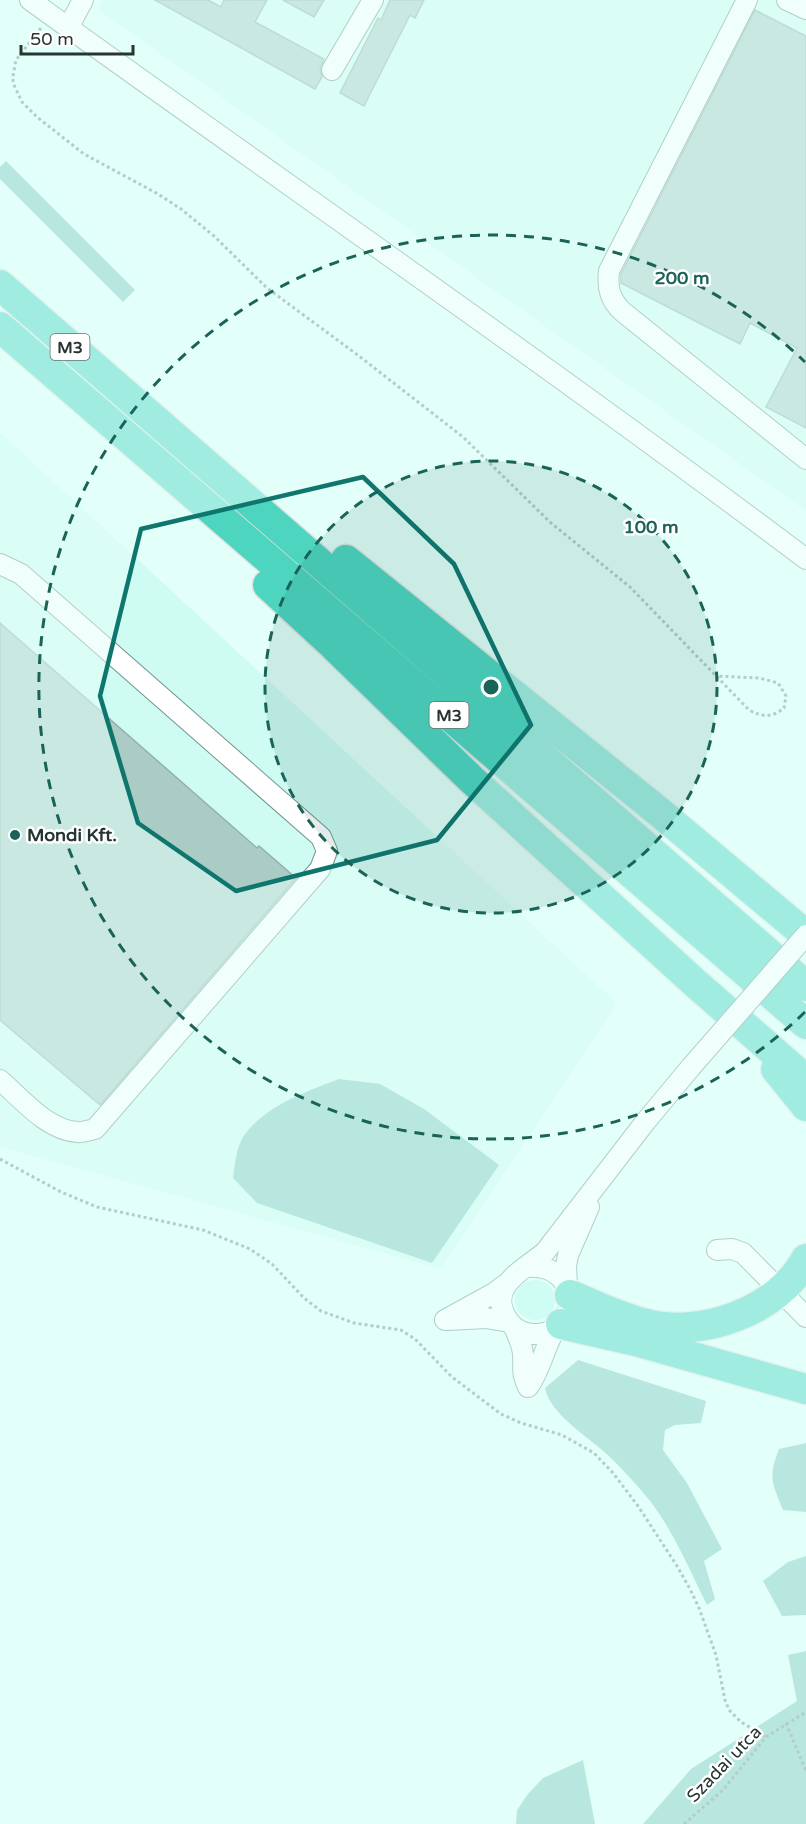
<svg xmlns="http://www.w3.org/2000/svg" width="806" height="1824" viewBox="0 0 806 1824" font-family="'Varela Round',sans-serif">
<rect width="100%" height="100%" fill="#e3fff9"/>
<path fill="#cefbf2" d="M101,0H806V511L97,9Z
M0,432L617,1003L441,1269L0,1147Z"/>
<path fill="#b6f9eb" d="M515 1300a20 20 0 1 1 40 0a20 20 0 1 1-40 0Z"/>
<path fill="#82cabc" d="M6,161L135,290L123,302L0,179V167Z
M339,1079L380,1084L424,1109L499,1165L432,1263L257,1203L233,1178C235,1164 236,1149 243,1137C263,1107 307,1091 339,1079Z
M578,1360L706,1401L701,1423L675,1425L665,1430L663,1450L687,1483L722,1549L704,1561L715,1599L707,1605C690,1571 674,1532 650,1501C639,1487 626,1473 613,1460C594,1440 550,1416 545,1388Z
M806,1443V1512L783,1510C772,1483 768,1477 779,1449Z
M806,1556V1615L782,1616L763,1581L788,1562Z
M806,1651V1824H643L691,1769L797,1701L788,1655Z
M583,1760L595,1824H516L517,1810L528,1794L543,1778Z"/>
<path fill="#aaccc5" stroke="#91b2ab" stroke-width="1.5" d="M155,0H208L221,7L224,0H267L255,22L324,59L320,69L322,77L315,89Z
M283,0H324L314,17Z
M390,0H424L415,18L410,15L364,106L340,93L378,18L381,20Z
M755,10L806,36V428L766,407L797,348L750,323L740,344L621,283V274Z
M0,623L257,848L259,846L296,878L100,1105L0,1020Z"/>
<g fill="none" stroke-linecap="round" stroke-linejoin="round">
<defs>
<path id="minor" d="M30,0C288,186 551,367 806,559
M747,0L609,271C607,288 610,300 623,312L806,459
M787,0L806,9
M68,28L83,0
M332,70L373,0
M0,564L21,574L321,837L327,851L320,869L95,1129C89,1130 83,1133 77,1132C47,1130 22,1099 0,1080
M717,1250L732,1249L743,1253L806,1317
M527,1267C584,1263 581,1335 535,1334C524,1334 514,1329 508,1320C485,1287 525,1269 545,1252L646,1121L691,1067
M567,1286L566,1266L568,1255L589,1207
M445,1320L494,1293L506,1284
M448,1320L486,1318L509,1322
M514,1327C518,1336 522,1344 523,1354C524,1368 521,1373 528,1387C541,1370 544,1347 556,1328"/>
<path id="highway" d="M0,285L806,986
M0,327L806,1024
M346,560L658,811L806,935
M268,585L331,643L471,779L694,982L806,1080
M776,1069L806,1106
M570,1295C595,1305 620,1318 647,1324C702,1338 778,1311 806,1259
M561,1324L636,1341L806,1389"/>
</defs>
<use href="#minor" stroke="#74948d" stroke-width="22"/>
<use href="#highway" stroke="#e1e3e2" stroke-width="33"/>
<path stroke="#7d918d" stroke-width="3" stroke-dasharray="3 3" stroke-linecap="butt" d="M41,28L16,60L13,76V83L22,102L37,117L84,154L158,194L181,209L214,236L267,288L359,356L463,437L551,523L630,587L749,710C762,717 772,718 784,708L786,696L778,683L759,678L716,676
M0,1159L61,1192L97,1207L203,1230L250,1249L272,1264L304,1298L321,1311L354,1323L401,1330L415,1339L452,1377L501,1414L521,1423L562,1435L594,1453L613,1473L638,1506L677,1566L690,1589L699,1608L716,1655L725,1700L729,1710L741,1722L766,1737
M786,1723L806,1771
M684,1824L723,1790L766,1737L806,1712"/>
<use href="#minor" stroke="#fff" stroke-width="20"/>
<use href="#highway" stroke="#4ed5c0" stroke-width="30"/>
<defs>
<path id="minor-bridge" d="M691,1067L806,935"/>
</defs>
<use href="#minor-bridge" stroke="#74948d" stroke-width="22" stroke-linecap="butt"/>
<use href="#minor-bridge" stroke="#fff" stroke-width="20"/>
</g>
<path d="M0 0H806V1824H0ZM363,477L454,564L531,725L437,840L236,891L138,823L100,696L141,529Z" fill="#e3fff9" fill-opacity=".55" fill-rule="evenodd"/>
<path fill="none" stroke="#0f766e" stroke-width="4.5" stroke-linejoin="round" d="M363,477L454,564L531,725L437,840L236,891L138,823L100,696L141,529Z"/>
<circle cx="491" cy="687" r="226" fill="#1a6358" fill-opacity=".12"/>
<g fill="none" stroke="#1a6358" stroke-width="3" stroke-dasharray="10 8">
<circle cx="491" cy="687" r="226"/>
<path d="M805 1012A452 452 0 1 1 805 362"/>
</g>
<circle fill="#1a6358" stroke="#fff" stroke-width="2" cx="15" cy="835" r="6"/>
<g text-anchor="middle" stroke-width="5" stroke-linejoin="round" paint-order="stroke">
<g fill="#fff" stroke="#687270" stroke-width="1.5">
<rect x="50.5" y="334" width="39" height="26" rx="4.5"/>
<rect x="429.5" y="702" width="39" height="26" rx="4.5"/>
</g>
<g font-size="16" font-weight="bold" fill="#273532">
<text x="70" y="353">M3</text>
<text x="449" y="721">M3</text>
</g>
<g font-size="18" font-weight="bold" fill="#273532" stroke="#fff" text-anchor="start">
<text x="27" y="841">Mondi Kft.</text>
</g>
<g font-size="18" fill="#273532" stroke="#fff">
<text transform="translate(724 1764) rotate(-46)" y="6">Szadai utca</text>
</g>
</g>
<circle cx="491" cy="687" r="9" fill="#1a6358" stroke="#fff" stroke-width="3"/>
<g font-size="18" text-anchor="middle" font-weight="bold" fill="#1a6358" stroke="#fff" stroke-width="5" stroke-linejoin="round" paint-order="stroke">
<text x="682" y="284">200 m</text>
<text x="651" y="533">100 m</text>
</g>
<path d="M21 45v9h112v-9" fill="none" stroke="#273532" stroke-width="3"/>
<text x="30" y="45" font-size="18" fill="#273532" stroke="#ffffff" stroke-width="4.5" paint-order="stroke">50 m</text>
</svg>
